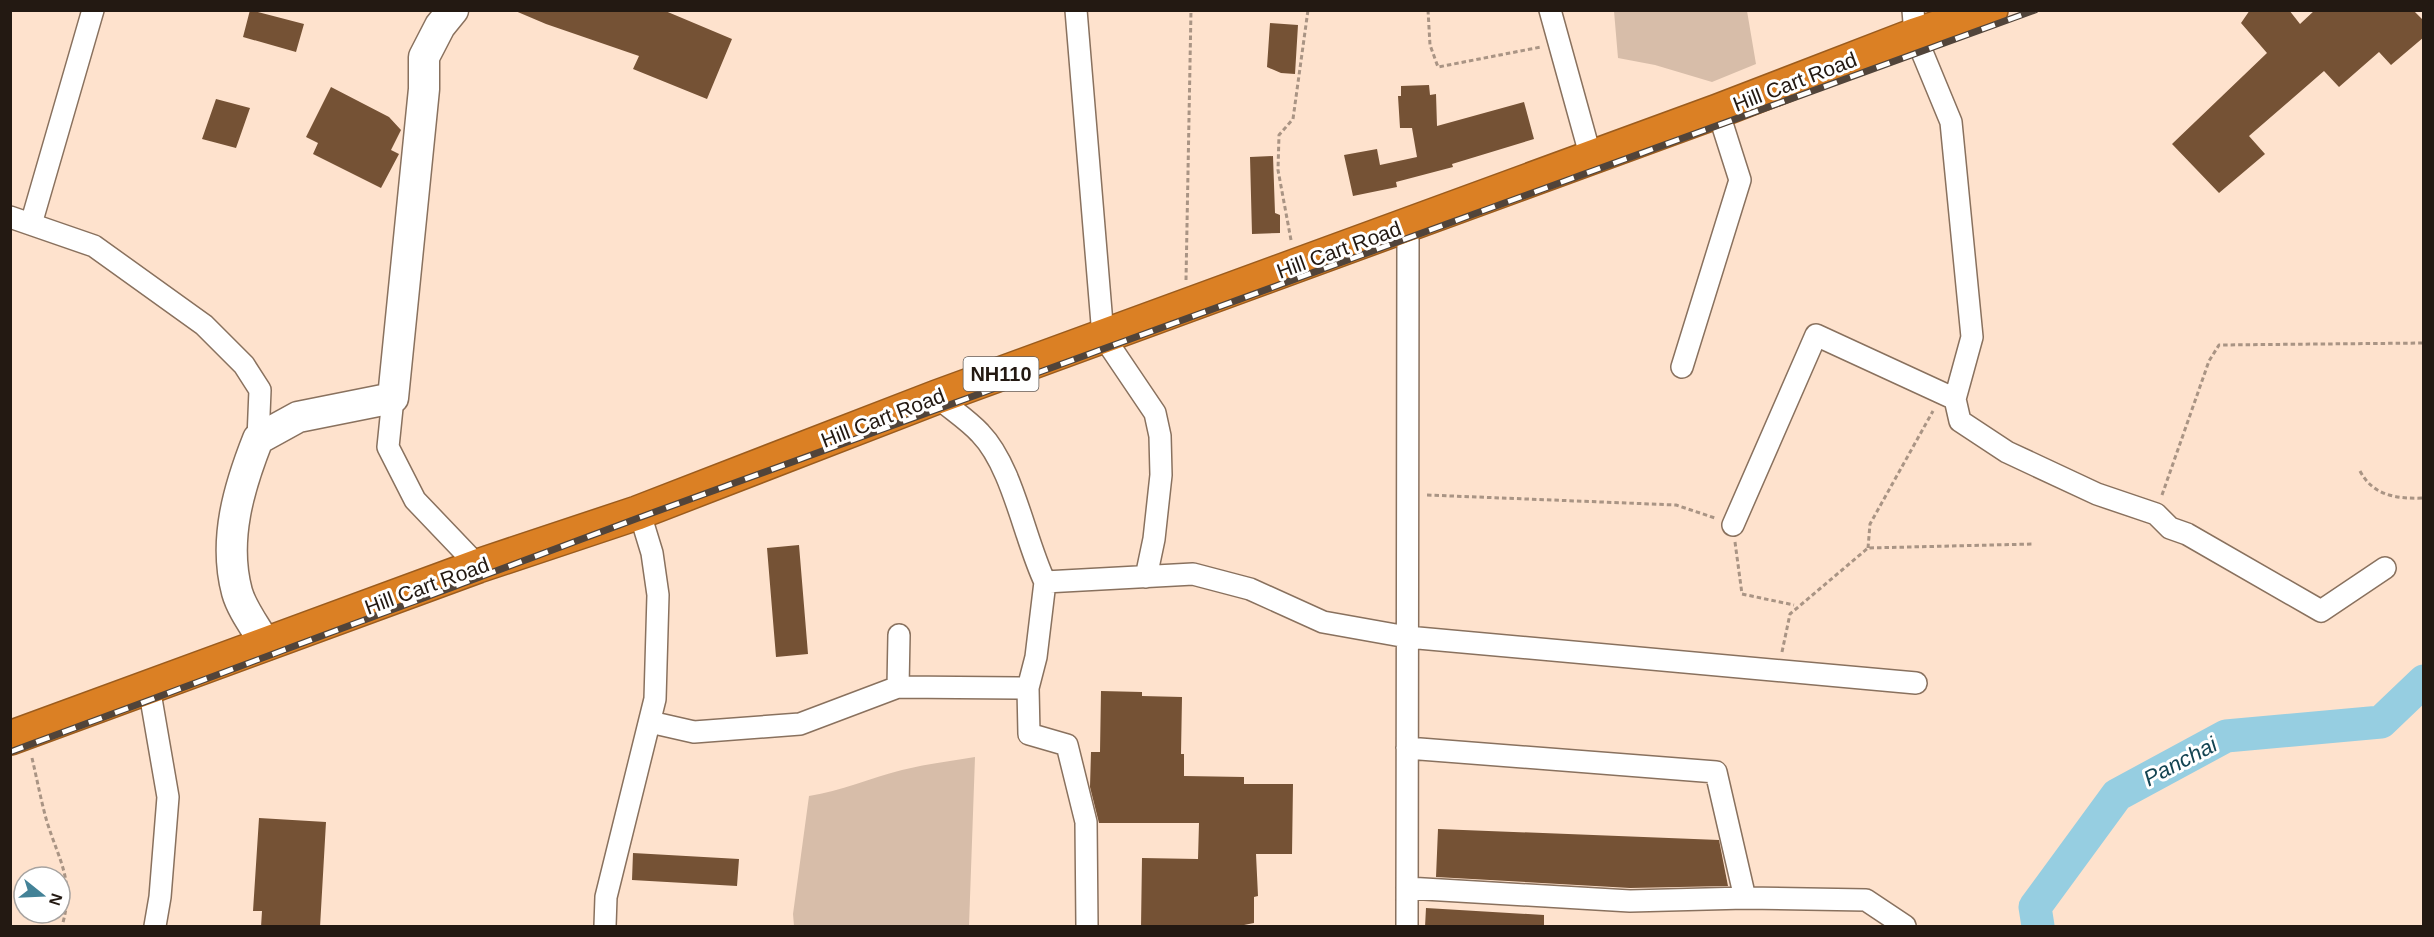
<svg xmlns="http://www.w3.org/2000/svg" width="2434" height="937" viewBox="0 0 2434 937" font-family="Arial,sans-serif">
<rect width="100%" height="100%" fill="#fee2cd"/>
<path fill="#d7bda9" d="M1614,11H1747L1756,64L1712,82L1655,65L1618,58Z
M975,757L969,926H794L793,914L809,796C841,791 870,778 902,770C926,764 951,761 975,757Z"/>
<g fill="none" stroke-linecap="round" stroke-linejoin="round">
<path stroke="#96cee1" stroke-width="33" d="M2038,926L2035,907L2117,795L2226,736L2381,722L2424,681"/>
</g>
<path fill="#755235" d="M250,10L304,24L296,52L243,37Z
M513,10H663L732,39L707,99L633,69L639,56L546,24Z
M2250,10H2289L2300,24L2315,10H2413L2424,21V37L2391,65L2379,52L2339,87L2324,71L2249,136L2265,154L2219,193L2172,144L2267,53L2241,23Z
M1270,23L1298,25L1295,74L1281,73L1267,67Z
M1429,85L1430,95L1436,94L1437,126L1524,102L1534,139L1452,164L1453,167L1396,182L1397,187L1353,196L1344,155L1377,149L1380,165L1417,157L1412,128H1400L1398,96H1401V86Z
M331,87L389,117L401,130L391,150L399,154L381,188L313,154L318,143L306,137Z
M216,99L250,108L236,148L202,139Z
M1273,156L1275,213L1280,215V233L1252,234L1250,157Z
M799,545L808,654L776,657L767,548Z
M1101,691L1142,692V696L1182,697L1181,754H1184V776L1244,777V784H1293L1292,854H1256L1258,896L1254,897V923L1234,927H1141L1142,858L1198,859L1199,823H1099L1090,787L1091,752H1100Z
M259,818L326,822L320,927H261L262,911H253Z
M1438,829L1719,840L1728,886L1630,888L1436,877Z
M633,853L739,859L737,886L632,880Z
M1426,908L1544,915V927H1425Z"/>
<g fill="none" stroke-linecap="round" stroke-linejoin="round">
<defs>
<path id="street" d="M1076,10L1103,336L1155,413L1160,436L1161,475L1154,539L1146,577
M1550,10L1591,158
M10,217L94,246L204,325L244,365L260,390L258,439
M31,224L93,10
M1403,227L1408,240L1407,926
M1682,367L1740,180L1718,111
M937,397C951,409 968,420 980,433C1013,467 1024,538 1045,582L1193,574L1250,589L1323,622L1407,637L1916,683
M393,398L388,447L415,500L478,566
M1955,399L1960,421L2007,452L2097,494L2156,514L2170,528L2187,534L2321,611L2385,568
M1733,525L1816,335L1955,399L1972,337L1951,122L1915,35L1913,10
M899,635L898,687L1028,688L1029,734L1067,745L1086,822L1087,926
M149,687L168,797L160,897L155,926
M1028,688L1036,657L1045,582
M650,722L694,732L800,724L898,687
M1407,748L1716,772L1745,898L1866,900L1905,926
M1407,888L1630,901L1745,898
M605,926L606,897L655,699L658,595L652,553L641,517L637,513"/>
<path id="secondary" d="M266,645C257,629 242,610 237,592C223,540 239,487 258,439L298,417L393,398L424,89V57L440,26L453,10"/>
<path id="highway" d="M10,738L478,566L637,513L937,397L1718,111L1915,35L1991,10"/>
</defs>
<use href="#street" stroke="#89715e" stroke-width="24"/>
<use href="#secondary" stroke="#89715e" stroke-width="33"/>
<use href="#highway" stroke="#9b5c1e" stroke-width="36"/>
<path stroke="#a99484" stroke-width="3" stroke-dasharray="4.5 3" stroke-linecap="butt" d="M1428,10L1430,45L1438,67L1541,47
M1291,240L1278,170L1279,135L1293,119L1308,10
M1186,280L1191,10
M2360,471C2373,496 2397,499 2424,498
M1427,495L1676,505L1715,518
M2162,495L2209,361L2219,345L2424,343
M1735,542L1742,594L1794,605
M1868,548L1870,524L1933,411
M1782,652L1790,614L1868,548L2033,544
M32,758C37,779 41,801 47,822C60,863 75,882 62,926"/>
<use href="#street" stroke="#fff" stroke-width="21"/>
<use href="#secondary" stroke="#fff" stroke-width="30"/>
<use href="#highway" stroke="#db8024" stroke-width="33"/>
<defs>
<path id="rail" d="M10,752L641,517L2035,10"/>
</defs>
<use href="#rail" stroke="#51443a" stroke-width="7"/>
<use href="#rail" stroke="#fff" stroke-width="4.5" stroke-dasharray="14" stroke-linecap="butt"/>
</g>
<g text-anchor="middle" stroke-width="6" stroke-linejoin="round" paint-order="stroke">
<rect fill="#fff" stroke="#655e59" stroke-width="1.5" x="963.5" y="357" width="75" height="34" rx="4.5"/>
<g font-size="20" font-weight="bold" fill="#231912">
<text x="1001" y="381">NH110</text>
</g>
<g font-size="21" fill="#231912" stroke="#fff">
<text transform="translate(1795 82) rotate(-21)" y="7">Hill Cart Road</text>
<text transform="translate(1339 250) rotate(-20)" y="7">Hill Cart Road</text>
<text transform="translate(883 418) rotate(-21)" y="7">Hill Cart Road</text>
<text transform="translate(427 586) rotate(-20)" y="7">Hill Cart Road</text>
</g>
<g font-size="22" font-style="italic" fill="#134452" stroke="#fff">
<text transform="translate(2180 761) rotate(-28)" y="8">Panchai</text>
</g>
</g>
<rect width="2434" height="937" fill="none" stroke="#231912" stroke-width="24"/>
<g transform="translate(42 895) rotate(108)"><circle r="28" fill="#ffffff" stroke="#a7a3a0" stroke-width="1.5"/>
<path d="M0-4.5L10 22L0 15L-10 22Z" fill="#438297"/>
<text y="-9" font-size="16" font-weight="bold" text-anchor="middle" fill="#231912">N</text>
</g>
</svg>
